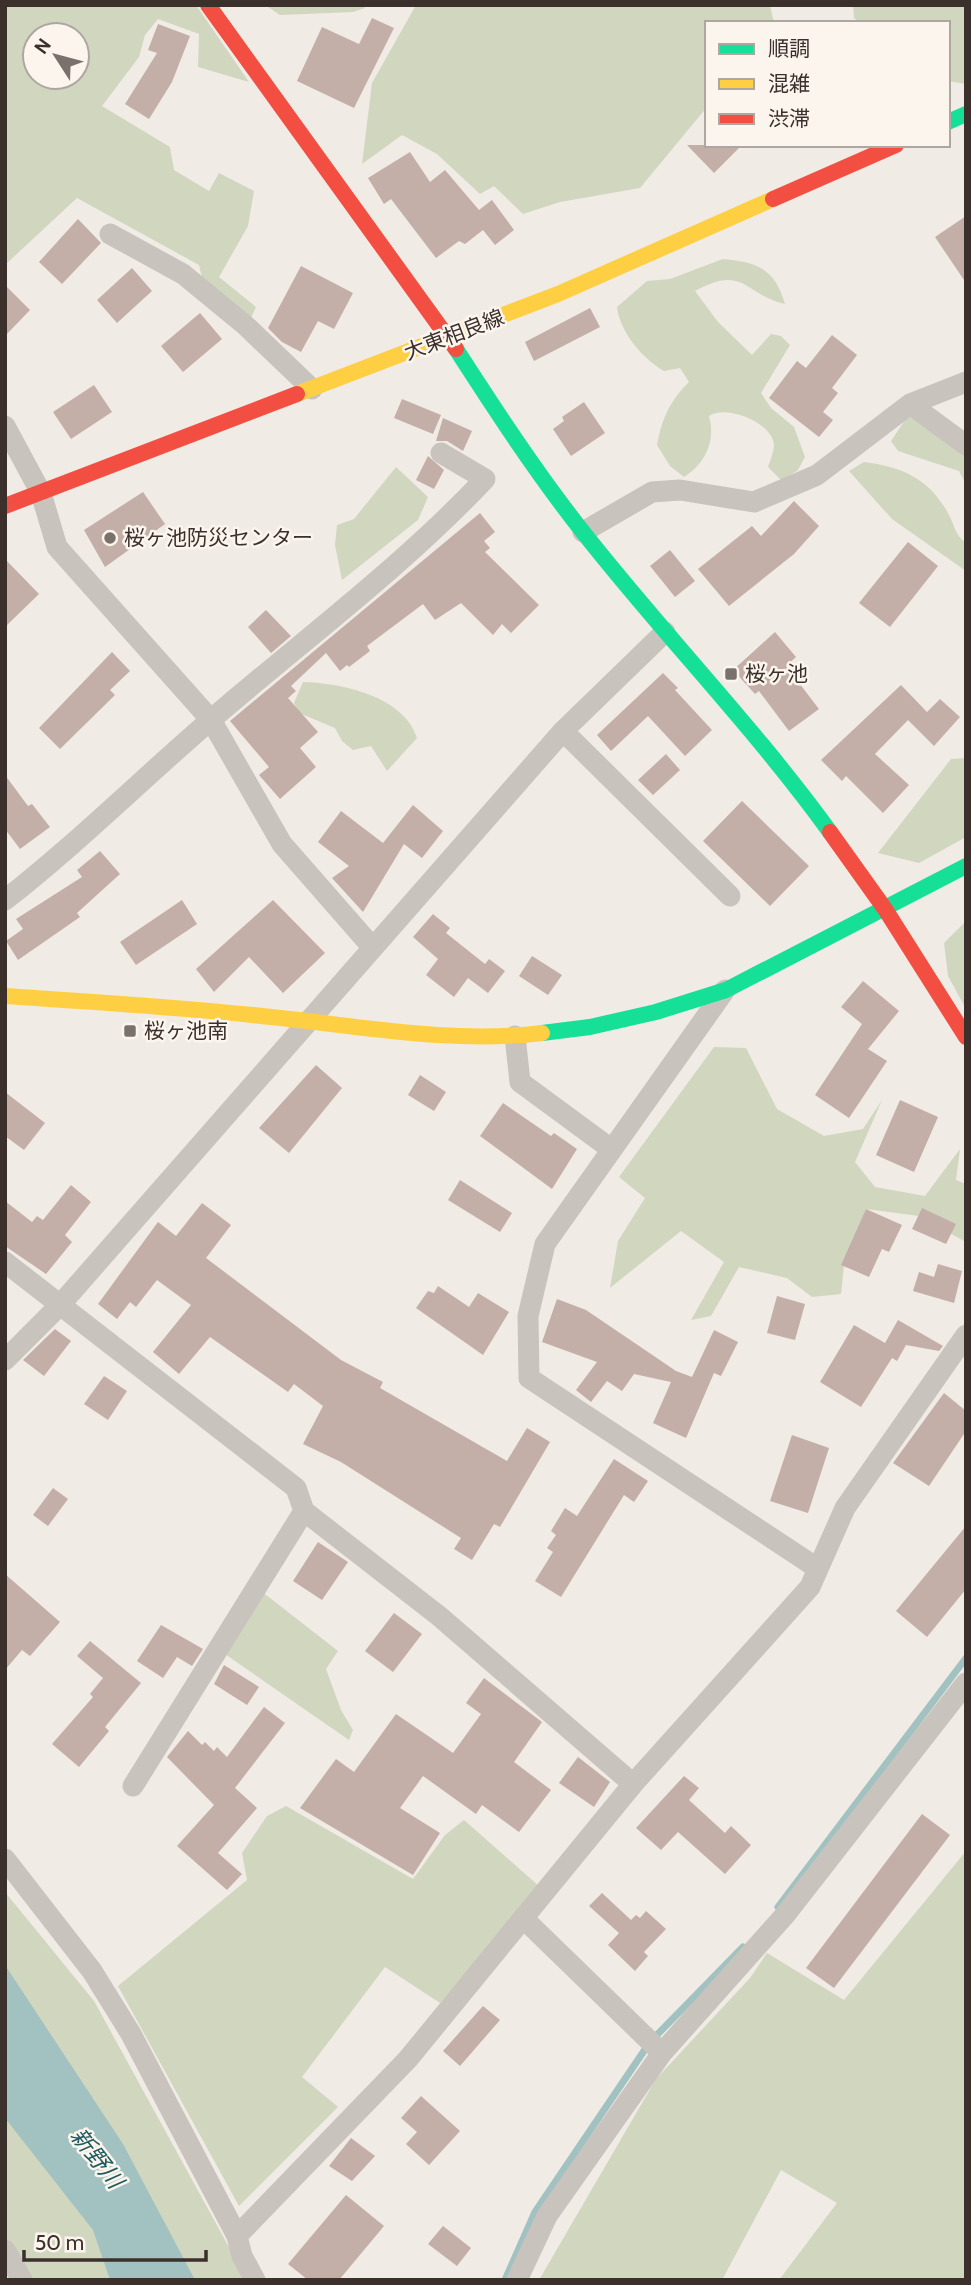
<svg xmlns="http://www.w3.org/2000/svg" width="971" height="2285" viewBox="0 0 971 2285" font-family="Cabin,'Noto Sans JP',sans-serif">
<rect width="100%" height="100%" fill="#f0ebe5"/>
<path fill="#d1d6bf" fill-rule="evenodd" d="M5,5H196L249,82L198,67L199,34L158,19L145,35L139,57L102,106L170,147L174,170L209,191L219,173L254,191L248,226L219,277L256,307L250,320L204,286L199,265L77,198L5,265ZM35,35H77V77H35Z
M265,5H362L365,8L353,12L280,15Z
M416,5H770L774,23H707V107L640,188L560,202L523,214L494,186L480,194L437,154L402,135L362,164L372,83Z
M853,5H966V84L948,81V23H860L854,18Z
M723,259C759,262 775,270 785,304C743,294 745,264 695,291L718,322L752,355L771,334L781,336L790,345L761,393L771,408L794,427L805,457L798,470L782,481L768,467C770,461 774,451 774,445C773,423 726,404 709,416C716,441 705,464 684,477L670,466L657,445C662,418 670,401 689,382L680,368L664,371C642,358 620,332 617,307L647,281L670,279Z
M907,417L918,419L966,450V484L959,471L898,451L891,441Z
M864,462C903,467 930,479 949,515C955,527 955,535 966,543V571L892,519L849,471Z
M396,467L428,497L418,520L342,580L335,545L337,525L354,519Z
M303,682C341,683 404,696 417,738L387,771L371,746L353,750L342,741L335,728L299,713L294,703Z
M966,758V837L919,863L878,853L951,759Z
M966,921V1009L948,976L944,943Z
M714,1047L746,1048L777,1109L824,1136L863,1129L882,1100L855,1162L875,1187L925,1196L960,1149L956,1180L966,1184V1242L919,1216L866,1209L844,1265L841,1294L812,1297L787,1278L739,1267L711,1316L691,1320L724,1262L681,1231L610,1288L618,1241L645,1198L619,1177Z
M261,1591L338,1651L326,1669L341,1710L353,1730L349,1740L222,1652Z
M286,1806L413,1879L445,1835L464,1820L540,1887L440,2003L385,1967L302,2077L338,2107L239,2206L118,1986L247,1880L242,1853L267,1816Z
M966,1851V2280H779L837,2203L781,2170L722,2280H539L656,2079L750,1978L767,1953L844,2000Z
M5,1892L94,2001L247,2280H10L5,2272Z"/>
<path fill="#a1c2c1" d="M5,1965L123,2144L195,2280H110L93,2230L5,2118Z"/>
<g fill="none" stroke-linecap="round" stroke-linejoin="round">
<path stroke="#a1c2c1" stroke-width="7" d="M778,1907L966,1658
M505,2280L535,2212L650,2042L743,1947"/>
</g>
<path fill="#c3afa7" d="M372,18L394,28L354,108L297,81L322,27L359,44Z
M158,24L190,36L172,82L149,119L125,104L157,53L148,50Z
M687,145H742L714,173Z
M410,152L430,182L445,170L479,210L492,200L514,230L495,245L483,230L465,244L459,241L436,258L391,199L384,204L368,178Z
M966,216V283L935,237Z
M78,219L101,243L62,284L39,262Z
M301,266L353,293L334,329L318,321L301,352L282,342L268,328Z
M132,268L152,291L117,323L97,300Z
M5,285L30,310L5,336Z
M590,308L600,327L534,361L525,342Z
M200,313L222,339L183,372L161,346Z
M832,335L857,355L832,388L838,393L823,412L833,420L819,437L769,398L797,361L806,368Z
M94,385L112,412L71,439L53,412Z
M402,399L441,415L433,434L394,418Z
M584,402L605,433L571,456L553,429L564,421L562,417Z
M443,418L472,431L463,451L447,441H436Z
M428,456L444,470L434,489L416,480Z
M143,492L165,524L105,567L84,530Z
M794,501L819,526L794,554L729,606L698,569L752,526L761,536Z
M480,513L495,532L484,541L490,548L485,552L539,605L511,633L502,624L493,635L461,603L435,620L423,604L367,646L370,651L349,667L347,665L340,671L326,653L291,686L296,691L288,698L318,732L300,748L316,767L280,799L259,775L269,767L230,721Z
M908,542L938,566L890,627L859,603Z
M670,550L695,581L675,597L650,566Z
M5,559L39,594L5,627Z
M266,610L291,636L271,653L248,627Z
M775,632L796,657L786,666L819,709L789,731L759,691L755,694L733,670Z
M112,652L130,671L110,690L115,695L60,749L39,728Z
M663,673L678,688L675,690L712,730L685,756L648,716L611,751L597,735Z
M901,685L927,712L940,699L960,717L934,746L908,720L875,754L909,785L883,813L846,776L842,781L821,760Z
M666,754L680,770L653,795L638,780Z
M5,775L28,806L32,804L50,827L20,849L5,829Z
M742,801L809,866L770,906L703,841Z
M413,805L443,831L422,858L404,844L363,912L332,878L349,866L318,842L341,811L383,843Z
M100,851L120,874L77,913L80,917L18,960L6,941L23,929L16,919L82,877L77,870Z
M182,900L197,924L136,965L120,942Z
M273,900L325,953L283,993L249,957L214,992L196,969Z
M433,914L450,928L446,933L485,964L489,959L505,971L488,993L468,978L454,997L426,975L438,959L413,937Z
M532,956L562,975L548,995L519,976Z
M863,981L899,1011L868,1049L887,1061L849,1118L815,1095L862,1024L841,1007Z
M316,1065L342,1088L289,1153L259,1128Z
M420,1075L446,1092L434,1111L408,1095Z
M5,1092L45,1123L24,1150L5,1136Z
M900,1100L938,1117L914,1172L876,1155Z
M503,1103L551,1136L554,1133L577,1149L552,1189L480,1136Z
M460,1180L512,1213L500,1232L448,1200Z
M71,1185L91,1202L65,1235L72,1242L46,1274L5,1246V1201L32,1222L37,1216L43,1220Z
M202,1203L231,1225L206,1258L341,1360L383,1382L380,1388L507,1461L527,1428L550,1442L500,1527L494,1524L472,1560L454,1549L461,1538L341,1462L303,1444L323,1406L294,1384L288,1392L210,1337L179,1374L153,1352L191,1305L157,1280L136,1307L130,1302L117,1319L98,1304L158,1222L176,1236Z
M922,1208L956,1224L946,1244L912,1229Z
M866,1209L902,1225L889,1252L882,1249L869,1277L841,1265Z
M938,1264L962,1271L954,1303L913,1291L919,1272L934,1277Z
M438,1286L469,1307L478,1293L509,1312L483,1355L416,1308L428,1291L434,1293Z
M777,1296L805,1304L795,1340L767,1333Z
M557,1299L586,1310L676,1371L692,1377L714,1330L738,1342L721,1376L714,1373L686,1438L653,1423L671,1382L634,1374L622,1391L607,1381L591,1402L576,1390L597,1362L542,1342Z
M898,1320L943,1346L939,1351L906,1345L897,1361L892,1358L861,1407L820,1382L854,1325L885,1343Z
M55,1329L71,1341L44,1376L23,1360Z
M104,1376L127,1391L108,1420L84,1404Z
M944,1393L966,1411V1431L929,1486L893,1463Z
M792,1435L829,1448L808,1513L770,1501Z
M614,1459L648,1481L634,1502L624,1495L561,1597L535,1581L553,1552L547,1548L556,1535L551,1531L565,1508L577,1516Z
M53,1488L68,1499L48,1526L33,1515Z
M966,1526V1589L927,1637L896,1611Z
M318,1542L348,1562L322,1600L293,1581Z
M5,1574L60,1622L30,1656L22,1650L5,1670Z
M394,1613L422,1634L393,1672L365,1651Z
M161,1625L203,1649L192,1666L177,1657L163,1678L137,1661Z
M90,1641L141,1683L105,1727L109,1731L79,1767L52,1744L93,1697L90,1694L103,1678L77,1656Z
M224,1665L259,1687L247,1705L214,1684Z
M484,1678L542,1722L514,1762L551,1790L519,1832L482,1805L476,1814L423,1776L400,1808L440,1833L413,1875L300,1808L336,1759L354,1772L396,1714L453,1753L481,1714L466,1703Z
M264,1707L285,1723L235,1788L257,1808L218,1853L242,1874L227,1890L177,1846L214,1805L167,1757L188,1731L202,1745L205,1742L214,1751L217,1747L227,1757Z
M578,1757L610,1782L594,1807L559,1783Z
M684,1776L699,1788L689,1800L725,1833L731,1826L751,1845L725,1874L678,1832L661,1850L636,1828Z
M922,1814L950,1835L834,1988L806,1968Z
M602,1893L631,1920L636,1915L640,1918L646,1911L666,1929L644,1952L648,1956L635,1971L608,1945L619,1933L589,1906Z
M483,2006L500,2020L460,2066L443,2051Z
M421,2096L460,2131L429,2165L406,2144L417,2132L401,2118Z
M351,2138L375,2156L352,2181L329,2166Z
M346,2195L384,2226L339,2280H308L288,2264Z
M443,2226L471,2248L457,2266L428,2244Z"/>
<g fill="none" stroke-linecap="round" stroke-linejoin="round">
<path stroke="#c9c3be" stroke-width="21" d="M110,234L183,274L245,325L312,389
M910,404L966,445
M5,426L41,493L57,547L211,720L282,844L373,948
M583,532L652,492L680,490L754,502L817,475L910,404L966,382
M563,731L730,896
M5,900C78,843 143,778 213,718C305,639 403,566 485,479L441,453
M725,990L545,1244L528,1316L529,1378L817,1568
M515,1036L520,1082L611,1149
M5,1262L296,1488L304,1511L439,1616L633,1784L408,2059L237,2236
M5,1360L60,1305L563,731L665,632
M633,1784L810,1587L845,1508L966,1335
M133,1786L304,1511
M5,1859L92,1971L131,2034L237,2236L242,2256L255,2280
M523,1918L662,2053L785,1915L966,1683
M5,2250L22,2280
M517,2280L547,2216L662,2053"/>
<path stroke="#16e098" stroke-width="16" d="M948,122L966,114
M456,349C496,411 537,474 583,532C663,634 754,727 830,832
M542,1033L590,1027L656,1012L726,990L966,866"/>
<path stroke="#ffcf43" stroke-width="16" d="M297,394L558,294L773,199
M5,996C94,1002 183,1007 271,1017C360,1026 452,1044 542,1033"/>
<path stroke="#f24e42" stroke-width="16" d="M208,5L456,349
M773,199L896,145
M5,506L297,394
M830,832L885,909L966,1037"/>
</g>
<g fill="#7a716c" stroke="#fbf5ee" stroke-width="2.5">
<circle cx="110" cy="538" r="7"/>
<rect x="724" y="667" width="14" height="14" rx="3.5"/>
<rect x="123" y="1024" width="14" height="14" rx="3.5"/>
</g>
<g text-anchor="middle" stroke-width="5" stroke-linejoin="round" paint-order="stroke">
<g font-size="21" fill="#3b302b" stroke="#fbf5ee">
<text transform="translate(454 335) rotate(-21)" y="7">大東相良線</text>
</g>
<g font-size="21" fill="#3b302b" stroke="#fbf5ee" text-anchor="start">
<text x="124" y="545">桜ヶ池防災センター</text>
<text x="745" y="681">桜ヶ池</text>
<text x="144" y="1038">桜ヶ池南</text>
</g>
<g font-size="23" font-style="italic" fill="#1f5a5e" stroke="#fbf5ee">
<text transform="translate(97 2158) rotate(52)" y="8">新野川</text>
</g>
</g>
<rect width="971" height="2285" fill="none" stroke="#3b302b" stroke-width="14"/>
<rect x="705" y="21" width="245" height="126" fill="#fbf5ee" stroke="#aea6a0" stroke-width="2"/>
<rect x="719" y="44" width="35" height="10" fill="#16e098" stroke="#aea6a0" stroke-width="2"/>
<text x="768" y="56" font-size="21" fill="#3b302b">順調</text>
<rect x="719" y="79" width="35" height="10" fill="#ffcf43" stroke="#aea6a0" stroke-width="2"/>
<text x="768" y="91" font-size="21" fill="#3b302b">混雑</text>
<rect x="719" y="114" width="35" height="10" fill="#f24e42" stroke="#aea6a0" stroke-width="2"/>
<text x="768" y="126" font-size="21" fill="#3b302b">渋滞</text>
<g transform="translate(56 56) rotate(306)"><circle r="33" fill="#fbf5ee" stroke="#aea6a0" stroke-width="2"/>
<path d="M0-5L12 26L0 18L-12 26Z" fill="#7a716c"/>
<text y="-10" font-size="19" font-weight="bold" text-anchor="middle" fill="#3b302b">N</text>
</g>
<path d="M24 2250v10h182v-10" fill="none" stroke="#3b302b" stroke-width="3.5"/>
<text x="35" y="2250" font-size="21" fill="#3b302b" stroke="#fbf5ee" stroke-width="5" paint-order="stroke">50 m</text>
</svg>
